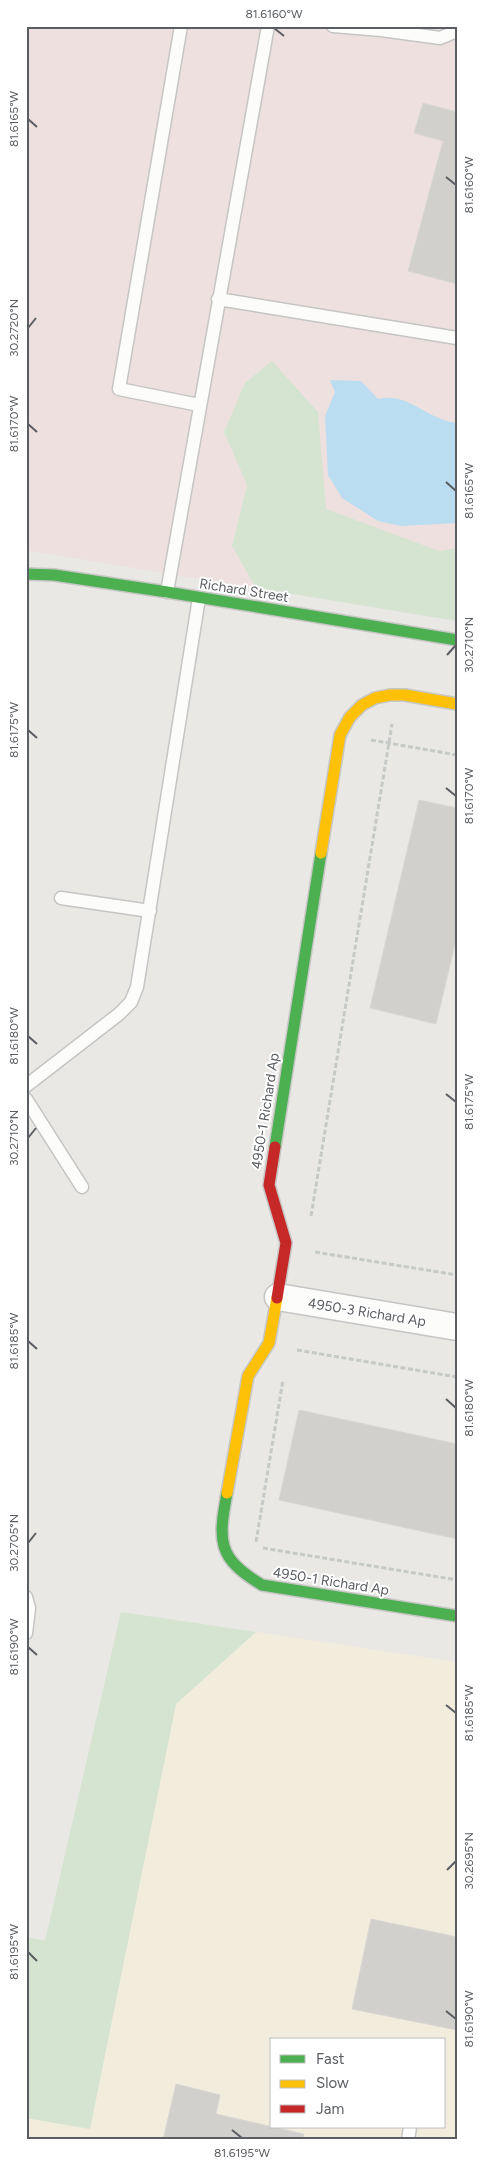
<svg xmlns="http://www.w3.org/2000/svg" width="483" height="2166" viewBox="0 0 483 2166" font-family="Figtree,sans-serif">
<rect width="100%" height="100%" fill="#e9e8e4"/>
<path fill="#f2ecdd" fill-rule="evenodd" d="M256,1632L457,1662V2140H26V2118L90,2128L176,1704ZM272,2040H444V2127H272Z"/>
<path fill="#eee0de" d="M26,26H457V621L26,550Z"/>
<path fill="#d4e4d0" d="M272,361L318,412L326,509L439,551L457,548V621L256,588L232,546L247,485L224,432L245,383Z
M121,1612L256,1632L176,1704L90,2129L26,2118V1937L45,1941Z"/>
<path fill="#bbddf1" d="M330,380L361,381L378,399C403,393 420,411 441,419C446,421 452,422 457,423V523L401,526L378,521L342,498L328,475L325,416L335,392Z"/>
<path fill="#d1d0cd" stroke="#d8d7d4" d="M423,103L457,112V284L408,271L443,141L414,133Z
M419,800L457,808V936L436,1024L370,1008Z
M299,1410L457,1444V1539L279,1500Z
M371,1919L457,1937V2030L352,2009Z
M176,2084L220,2095L216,2114L304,2134L302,2140H163Z"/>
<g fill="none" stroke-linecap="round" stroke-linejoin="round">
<defs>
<path id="lane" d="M181,26L119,389L199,405
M333,26L381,30L383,26
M381,30L440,38L457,31
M218,299L457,338
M167,592L268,26
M61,898L150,911
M26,1086L119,1014L131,1002L137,987L199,598
M26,1099L82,1187
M26,1597L29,1608L26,1633
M408,2140L410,2127"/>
<path id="street" d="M278,1297L457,1327"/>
<path id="fast" d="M26,574L54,575L167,592L457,640
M275,1147L321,853
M227,1493C218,1541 217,1558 262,1585L457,1616"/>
<path id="slow" d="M321,853L340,735L350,717L362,705L375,698L390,695H405L457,704
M227,1493L248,1376L269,1343L277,1298"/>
<path id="jam" d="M275,1147L269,1185L286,1243L277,1298"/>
</defs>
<use href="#lane" stroke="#c5c5c5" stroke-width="15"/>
<use href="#street" stroke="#c5c5c5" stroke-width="29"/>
<use href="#fast" stroke="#c6c6c6" stroke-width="14"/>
<use href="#slow" stroke="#c6c6c6" stroke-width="14"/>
<use href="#jam" stroke="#c6c6c6" stroke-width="14"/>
<path stroke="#c5c9c7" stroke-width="3" stroke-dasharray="5 2.5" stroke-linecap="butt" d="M371,740L457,755
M311,1216L392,724
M315,1252L457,1275
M297,1350L457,1377
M256,1542L283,1380
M263,1548L457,1580"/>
<use href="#lane" stroke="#fcfcfb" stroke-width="12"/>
<use href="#street" stroke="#fcfcfb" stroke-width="26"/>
<use href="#fast" stroke="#4caf50" stroke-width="11"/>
<use href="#slow" stroke="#ffc107" stroke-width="11"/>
<use href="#jam" stroke="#c62828" stroke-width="11"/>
</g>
<path fill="none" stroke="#5a5d61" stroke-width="2" d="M274,28L284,36M28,119L37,127M446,177L456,185M28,328L36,318M28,424L37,432M446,482L456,491M447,655L456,645M28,730L37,738M446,788L456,796M28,1036L37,1044M446,1094L456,1102M28,1138L36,1128M28,1341L37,1349M446,1399L456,1408M28,1543L36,1533M28,1647L37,1655M446,1705L456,1713M447,1870L456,1861M28,1952L37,1961M446,2011L456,2019M232,2130L242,2138"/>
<g text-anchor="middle" stroke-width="4" stroke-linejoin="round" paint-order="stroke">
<g font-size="14" fill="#5a5d61" stroke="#fff">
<text transform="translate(244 590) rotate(9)" y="5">Richard Street</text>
<text transform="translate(265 1111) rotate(-81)" y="5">4950-1 Richard Ap</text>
<text transform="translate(367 1312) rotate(9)" y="5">4950-3 Richard Ap</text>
<text transform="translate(331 1581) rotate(9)" y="5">4950-1 Richard Ap</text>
</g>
</g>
<rect width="483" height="2166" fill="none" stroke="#ffffff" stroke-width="55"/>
<rect x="270" y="2038" width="175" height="90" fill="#ffffff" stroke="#bdbec0"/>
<rect x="280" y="2055" width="25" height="8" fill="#4caf50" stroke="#bdbec0"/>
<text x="316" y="2064" font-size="15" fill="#5a5d61">Fast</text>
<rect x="280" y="2080" width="25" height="8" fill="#ffc107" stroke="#bdbec0"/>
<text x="316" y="2088" font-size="15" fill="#5a5d61">Slow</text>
<rect x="280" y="2105" width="25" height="8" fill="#c62828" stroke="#bdbec0"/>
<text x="316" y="2114" font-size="15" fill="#5a5d61">Jam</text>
<rect x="28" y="28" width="428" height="2110" fill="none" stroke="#5a5d61" stroke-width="2"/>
<g font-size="12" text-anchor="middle" fill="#5a5d61">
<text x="274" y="18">81.6160°W</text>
<text transform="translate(14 119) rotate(-90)" y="4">81.6165°W</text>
<text transform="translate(469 185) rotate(-90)" y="4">81.6160°W</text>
<text transform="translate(14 328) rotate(-90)" y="4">30.2720°N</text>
<text transform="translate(14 424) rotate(-90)" y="4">81.6170°W</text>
<text transform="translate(469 491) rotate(-90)" y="4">81.6165°W</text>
<text transform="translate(469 645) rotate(-90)" y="4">30.2710°N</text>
<text transform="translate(14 730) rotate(-90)" y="4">81.6175°W</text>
<text transform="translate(469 796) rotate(-90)" y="4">81.6170°W</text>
<text transform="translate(14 1036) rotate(-90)" y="4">81.6180°W</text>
<text transform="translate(469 1102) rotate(-90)" y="4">81.6175°W</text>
<text transform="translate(14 1138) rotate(-90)" y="4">30.2710°N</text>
<text transform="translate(14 1341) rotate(-90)" y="4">81.6185°W</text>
<text transform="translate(469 1408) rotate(-90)" y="4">81.6180°W</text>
<text transform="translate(14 1543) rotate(-90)" y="4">30.2705°N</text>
<text transform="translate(14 1647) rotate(-90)" y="4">81.6190°W</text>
<text transform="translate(469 1713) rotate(-90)" y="4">81.6185°W</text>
<text transform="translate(469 1861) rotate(-90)" y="4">30.2695°N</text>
<text transform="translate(14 1952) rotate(-90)" y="4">81.6195°W</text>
<text transform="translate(469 2019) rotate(-90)" y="4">81.6190°W</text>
<text x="242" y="2157">81.6195°W</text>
</g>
</svg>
